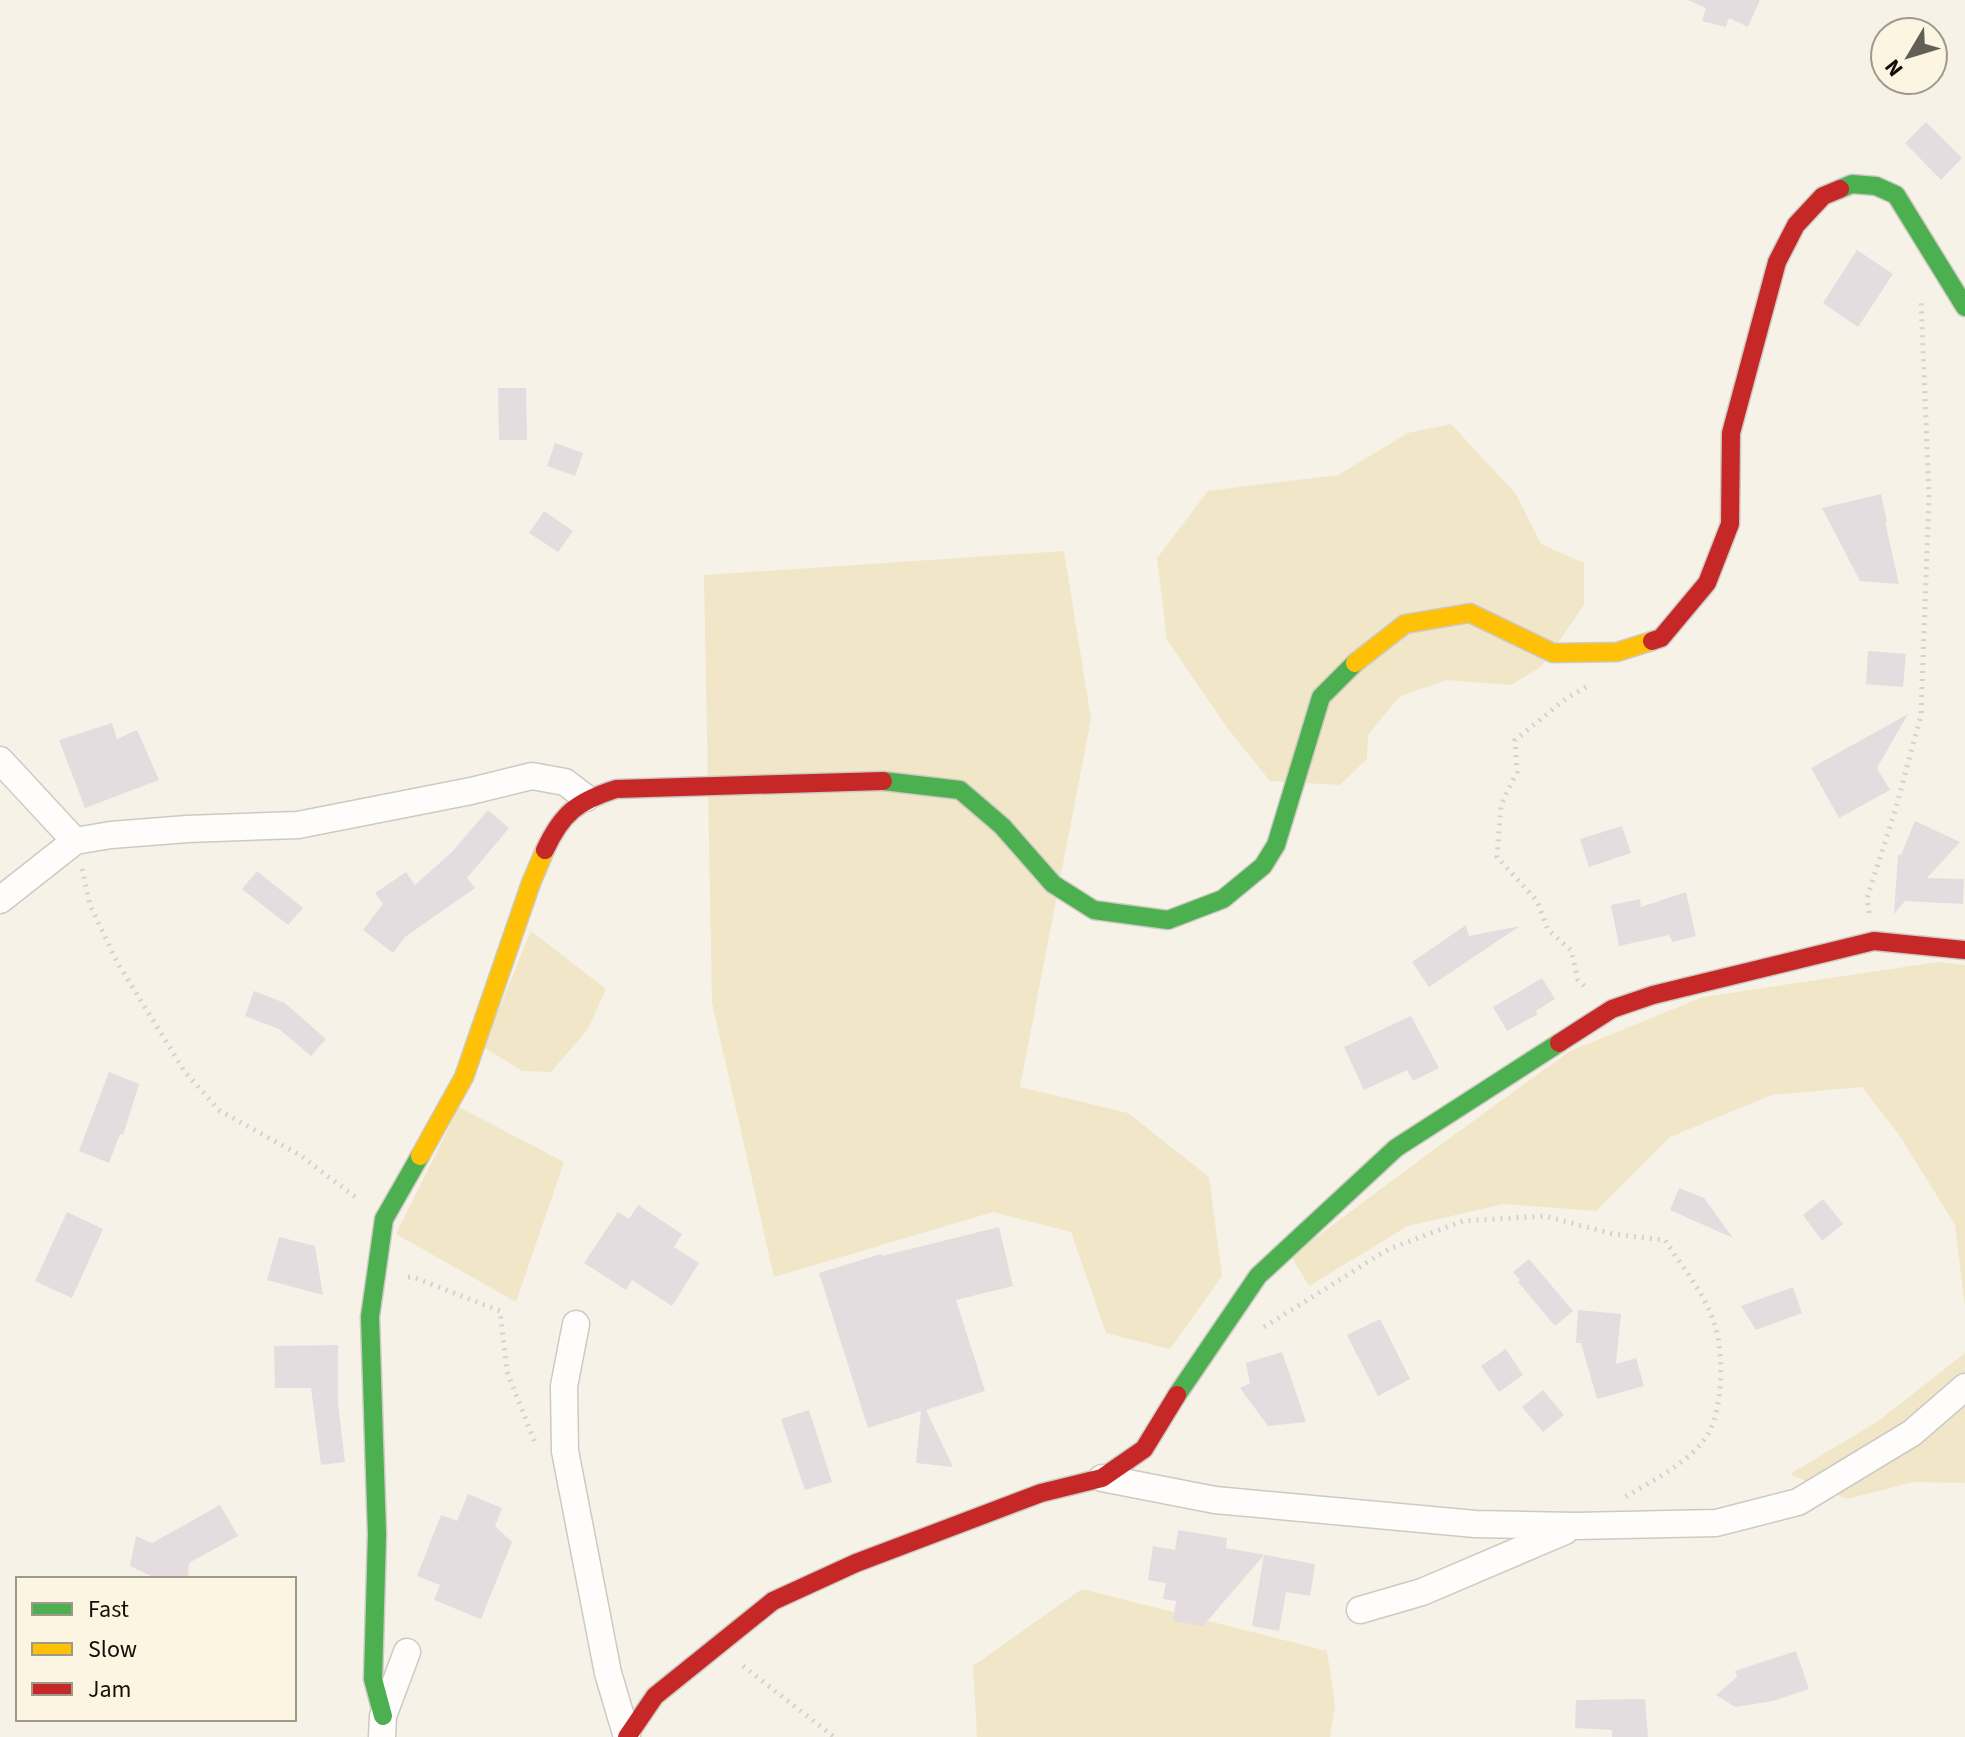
<svg xmlns="http://www.w3.org/2000/svg" width="1965" height="1737" viewBox="0 0 1965 1737" font-family="'Source Sans 3',sans-serif">
<rect width="100%" height="100%" fill="#f6f2e7"/>
<path fill="#f2e6c8" d="M1451,424L1515,493L1541,544L1584,563V605L1541,667L1511,685L1446,680L1399,697L1368,735L1367,759L1340,785L1270,781L1228,729L1167,640L1157,558L1208,491L1338,475L1408,433Z
M1064,551L1091,719L1020,1087L1128,1113L1209,1177L1222,1276L1170,1349L1106,1333L1071,1232L993,1212L774,1277L712,1003L704,575Z
M531,931L606,989L588,1029L551,1072L522,1071L483,1047Z
M1938,962L1965,965V1307L1955,1225L1900,1136L1862,1087L1772,1095L1670,1137L1596,1211L1503,1204L1408,1226L1309,1286L1291,1256L1429,1153L1570,1051L1703,997Z
M459,1107L564,1162L516,1302L396,1234Z
M1965,1353V1483L1913,1482L1847,1499L1790,1474L1877,1422Z
M1082,1589L1327,1651L1335,1706L1330,1737H977L973,1666Z"/>
<path fill="#e5dce0" d="M1688,0H1760L1748,27L1729,18L1726,27L1702,21L1706,8Z
M1926,122L1962,158L1941,180L1905,143Z
M1857,250L1893,274L1858,327L1823,303Z
M498,388H526L527,440H499Z
M555,443L583,453L575,476L547,466Z
M1881,494L1887,522H1885L1899,584L1860,581L1822,508Z
M544,511L573,531L558,552L529,533Z
M1868,651L1906,654L1903,687L1866,684Z
M1908,714L1877,768L1890,790L1839,818L1811,768Z
M112,723L117,739L137,730L159,780L85,808L59,740Z
M488,810L509,828L467,878L475,888L405,937L393,953L363,930L383,904L375,893L406,872L415,885L452,852Z
M1915,821L1960,842L1927,878L1964,879L1963,904L1905,901L1894,914L1898,855H1901Z
M1622,826L1631,853L1589,867L1580,839Z
M257,871L303,908L288,925L242,889Z
M1686,892L1696,936L1673,942L1669,935L1619,946L1611,905L1640,899L1641,907Z
M1466,925L1469,936L1520,926L1429,987L1412,962Z
M1542,978L1555,999L1536,1011L1538,1014L1507,1031L1493,1007Z
M254,991L285,1003L326,1039L311,1056L279,1029L245,1016Z
M1411,1016L1439,1068L1413,1081L1407,1070L1364,1090L1344,1047Z
M109,1072L139,1084L123,1135L120,1134L109,1163L79,1151Z
M1679,1188L1704,1198L1733,1238L1670,1210Z
M1823,1199L1843,1224L1822,1241L1803,1215Z
M638,1205L682,1234L674,1247L699,1263L672,1306L632,1280L626,1290L584,1263L618,1212L629,1219Z
M67,1212L103,1229L72,1298L35,1281Z
M999,1227L1013,1286L956,1300L985,1391L926,1410L953,1467L916,1463L921,1411L868,1428L819,1273L881,1254L882,1256Z
M279,1237L315,1246L323,1295L267,1280Z
M1529,1259L1573,1311L1555,1326L1518,1282L1520,1280L1513,1272Z
M1793,1287L1802,1313L1756,1330L1741,1306Z
M1578,1310L1621,1314L1616,1364L1636,1358L1644,1386L1597,1399L1581,1343H1576Z
M1380,1319L1410,1379L1378,1396L1347,1335Z
M338,1345V1404L345,1462L321,1465L311,1388H275L274,1346Z
M1506,1349L1523,1375L1499,1392L1481,1366Z
M1282,1352L1306,1422L1268,1426L1240,1388L1250,1383L1246,1363Z
M1543,1390L1564,1415L1543,1432L1522,1407Z
M809,1410L832,1482L805,1490L781,1419Z
M468,1494L502,1508L495,1526L512,1542L481,1619L434,1600L440,1585L417,1576L441,1515L457,1521Z
M220,1505L238,1536L189,1563L188,1579H157L130,1566L136,1536L152,1543Z
M1178,1530L1227,1538L1226,1548L1315,1564L1310,1596L1286,1592L1279,1631L1252,1626L1264,1555L1203,1626L1173,1621L1176,1601L1163,1599L1166,1583L1148,1580L1153,1546L1175,1550Z
M1796,1651L1809,1689L1773,1701L1735,1707L1716,1695L1737,1677L1735,1671Z
M1645,1699L1648,1737H1612V1730L1575,1728L1576,1700Z"/>
<g fill="none" stroke-linecap="round" stroke-linejoin="round">
<defs>
<path id="street" d="M0,760L75,841
M0,900L75,841L111,835L187,829L298,825L471,791L532,776L565,782L586,798
M576,1324L564,1386L565,1451L608,1673L627,1737
M1102,1478L1215,1500L1475,1524L1576,1526L1716,1523L1798,1502L1912,1433L1965,1387
M1360,1610L1422,1592L1565,1531
M382,1737L383,1716L407,1652"/>
<path id="fast" d="M1840,189L1852,184L1876,186L1896,195L1965,307
M883,781L960,790L1002,826L1053,884L1094,910L1168,920L1223,899L1263,866L1276,845L1321,697L1355,663
M1177,1395L1258,1276L1396,1148L1559,1043
M383,1716L373,1679L377,1534L370,1317L384,1219L420,1156"/>
<path id="slow" d="M1355,663L1405,624L1470,613L1553,653L1617,652L1652,641
M420,1156L464,1077L531,883L545,850"/>
<path id="jam" d="M1652,641L1661,638L1707,583L1730,524L1731,433L1777,262L1796,225L1823,196L1840,189
M545,850C562,813 578,801 616,789L883,781
M1559,1043L1612,1009L1653,995L1874,941L1965,950
M627,1737L655,1696L773,1601L856,1563L1041,1493L1102,1478L1144,1449L1177,1395"/>
</defs>
<use href="#street" stroke="#cdcac2" stroke-width="29"/>
<use href="#fast" stroke="#cdcac2" stroke-width="21"/>
<use href="#slow" stroke="#cdcac2" stroke-width="21"/>
<use href="#jam" stroke="#cdcac2" stroke-width="21"/>
<path stroke="#d3d2ce" stroke-width="5" stroke-dasharray="2 6" stroke-linecap="butt" d="M1586,687L1567,698L1515,740L1517,772L1501,805L1497,857L1537,901L1548,930L1571,950L1578,980L1586,988
M82,869L90,905L117,962L185,1072L220,1111L300,1155L358,1199
M1869,913L1867,898L1895,811L1921,715L1929,496L1921,299
M408,1277H413L500,1311L507,1372L536,1445
M1264,1327L1389,1249L1463,1221L1545,1216L1613,1234L1665,1240C1682,1267 1706,1295 1715,1326C1724,1354 1723,1408 1708,1434C1691,1462 1652,1481 1625,1497
M743,1666L834,1737"/>
<use href="#street" stroke="#fefdfb" stroke-width="26"/>
<use href="#fast" stroke="#4caf50" stroke-width="18"/>
<use href="#slow" stroke="#ffc107" stroke-width="18"/>
<use href="#jam" stroke="#c62828" stroke-width="18"/>
</g>
<rect x="16" y="1577" width="280" height="144" fill="#fcf5e1" stroke="#9f998b" stroke-width="2"/>
<rect x="32" y="1603" width="40" height="12" fill="#4caf50" stroke="#9f998b" stroke-width="2"/>
<text x="88" y="1617" font-size="24" fill="#13100a">Fast</text>
<rect x="32" y="1643" width="40" height="12" fill="#ffc107" stroke="#9f998b" stroke-width="2"/>
<text x="88" y="1657" font-size="24" fill="#13100a">Slow</text>
<rect x="32" y="1683" width="40" height="12" fill="#c62828" stroke="#9f998b" stroke-width="2"/>
<text x="88" y="1697" font-size="24" fill="#13100a">Jam</text>
<g transform="translate(1909 56) rotate(232)"><circle r="38" fill="#fcf5e1" stroke="#9f998b" stroke-width="2"/>
<path d="M0-6L14 30L0 20L-14 30Z" fill="#625f57"/>
<text y="-12" font-size="22" font-weight="bold" text-anchor="middle" fill="#13100a">N</text>
</g>
</svg>
